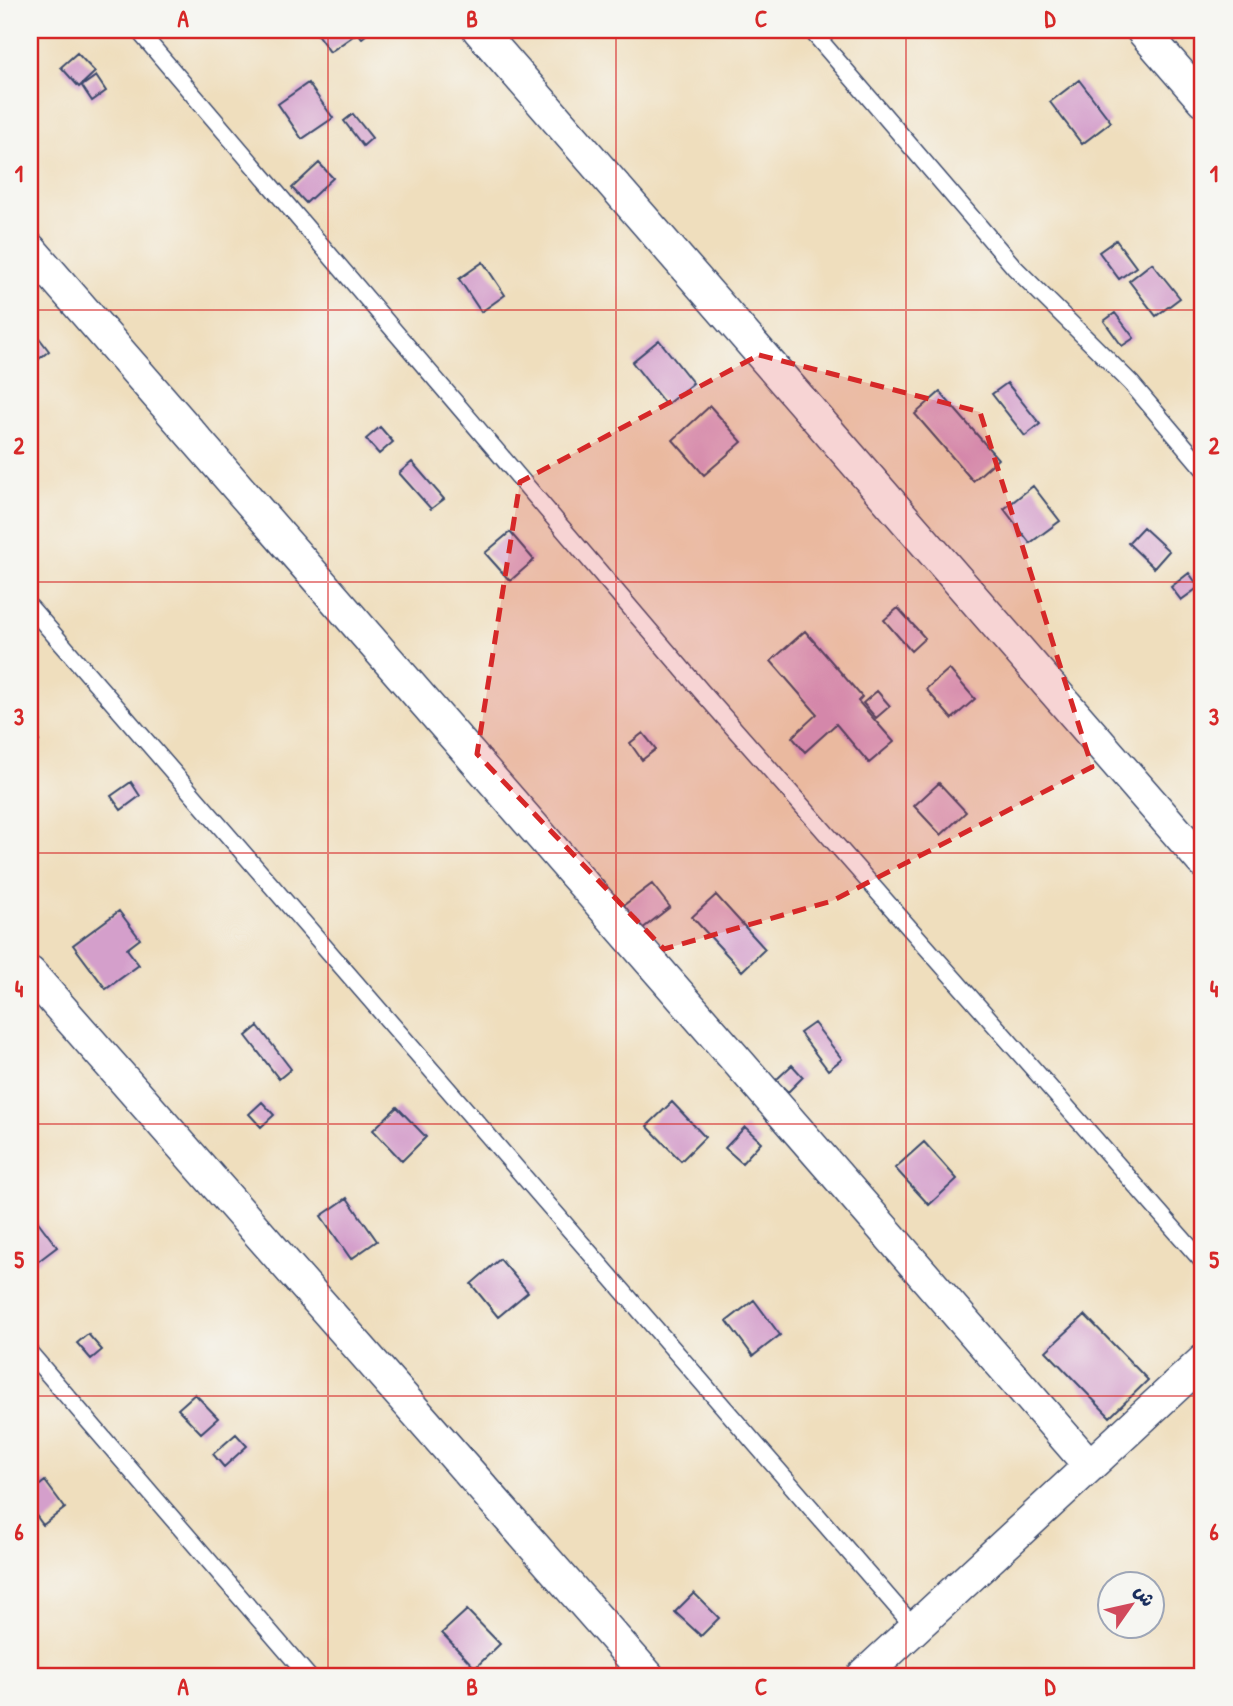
<svg xmlns="http://www.w3.org/2000/svg" width="1233" height="1706" viewBox="0 0 1233 1706" font-family="'Patrick Hand','Playpen Sans Arabic',sans-serif">
<rect width="100%" height="100%" fill="#f6f6f2"/>
<filter id="ink" filterUnits="userSpaceOnUse"><feTurbulence type="fractalNoise" baseFrequency=".0143" numOctaves="2"/><feDisplacementMap in="SourceGraphic" scale="14" xChannelSelector="R" yChannelSelector="G"/><feConvolveMatrix kernelMatrix="1 2 1 2 8 2 1 2 1" color-interpolation-filters="sRGB"/></filter>
<filter id="wash" filterUnits="userSpaceOnUse"><feTurbulence type="fractalNoise" baseFrequency=".00686" numOctaves="4" result="noise"/><feDisplacementMap in="SourceGraphic" scale="28" xChannelSelector="R" yChannelSelector="G"/><feGaussianBlur stdDeviation="1.57" result="paint"/><feColorMatrix in="noise" values="0 0 0 0 0 0 0 0 0 0 0 0 0 0 0 0 0 1.4 0 .05"/><feComposite in="paint" operator="in"/></filter>
<g filter="url(#wash)">
<rect width="100%" height="100%" fill="#efdebd"/>
<g id="blocks">
<path fill="#d49fcb" d="M314,30H353L356,34L330,52Z
M356,30H372L362,38Z
M77,53L95,72L79,87L61,67Z
M96,76L106,91L92,101L82,86Z
M1079,80L1111,122L1082,144L1050,102Z
M308,83L333,118L302,139L278,104Z
M353,114L372,138L363,146L344,121Z
M319,163L333,178L306,203L292,188Z
M1116,240L1136,267L1119,279L1099,252Z
M483,262L505,295L481,312L459,279Z
M1152,263L1180,298L1156,316L1129,281Z
M1115,313L1134,338L1122,346L1104,321Z
M30,326L49,351L30,366Z
M659,340L693,383L666,405L632,362Z
M1007,383L1040,424L1025,436L992,394Z
M940,392L998,459L973,481L915,414Z
M710,406L742,442L704,475L673,440Z
M380,427L393,442L379,454L366,439Z
M412,462L444,499L431,509L399,473Z
M1033,486L1060,521L1030,543L1004,509Z
M1143,527L1169,551L1154,568L1128,543Z
M510,532L534,560L510,581L485,553Z
M1189,573L1199,587L1181,600L1171,587Z
M898,608L925,638L911,651L884,620Z
M805,631L862,697L858,701L894,742L869,763L836,724L805,752L792,737L817,714L771,661Z
M949,669L975,699L952,719L926,689Z
M877,691L890,706L876,718L863,703Z
M30,731L39,741L30,748Z
M643,733L656,749L642,760L630,743Z
M131,782L140,796L121,810L111,796Z
M939,783L966,812L941,835L914,806Z
M652,884L670,907L642,929L624,905Z
M716,895L765,949L742,971L692,917Z
M119,911L140,939L127,949L139,965L106,989L73,945Z
M814,1023L842,1059L828,1070L800,1033Z
M258,1026L291,1069L279,1079L246,1036Z
M792,1065L803,1077L788,1092L776,1080Z
M262,1102L274,1115L261,1127L249,1114Z
M672,1102L705,1137L681,1161L647,1126Z
M397,1107L426,1137L402,1161L373,1130Z
M745,1127L761,1142L742,1163L725,1148Z
M924,1142L957,1179L929,1205L895,1168Z
M347,1198L377,1241L351,1259L321,1216Z
M30,1211L57,1247L36,1263L30,1256Z
M500,1259L528,1292L498,1317L471,1284Z
M754,1300L780,1335L753,1356L727,1321Z
M1085,1315L1148,1380L1110,1417L1046,1351Z
M88,1334L102,1350L91,1359L77,1343Z
M195,1394L218,1418L201,1433L178,1409Z
M236,1434L247,1446L224,1467L213,1454Z
M45,1481L65,1508L43,1525L30,1507V1493Z
M694,1593L719,1618L701,1636L675,1612Z
M467,1610L500,1644L475,1668L442,1633Z"/>
</g>
</g>
<g filter="url(#ink)">
<use href="#blocks" fill-opacity="0" stroke="#3b496c" stroke-width="2"/>
<g fill="none" stroke-linecap="round" stroke-linejoin="round">
<defs>
<path id="lane" d="M138,30L702,692L1203,1262
M811,30L1015,268L1131,383L1203,468
M30,607L915,1628
M30,1353L308,1676"/>
<path id="street" d="M479,30L1203,862
M1142,30L1203,100
M30,249L1090,1466
M30,973L648,1676
M863,1676L1203,1361"/>
</defs>
<use href="#lane" stroke="#3b496c" stroke-width="19"/>
<use href="#street" stroke="#3b496c" stroke-width="35"/>
<use href="#lane" stroke="#fff" stroke-width="16"/>
<use href="#street" stroke="#fff" stroke-width="32"/>
</g>
</g>
<path fill="#d62828" fill-opacity="0.2" stroke="#d62828" stroke-width="5" stroke-dasharray="14 9" stroke-linejoin="round" d="M759,355L980,412L1092,767L832,901L664,949L477,754L520,482Z"/>
<path fill="none" stroke="#d62828" stroke-width="2" stroke-opacity="0.55" d="M328,30V1676M616,30V1676M906,30V1676M30,310H1203M30,582H1203M30,853H1203M30,1124H1203M30,1396H1203"/>
<rect width="1233" height="1706" fill="none" stroke="#f6f6f2" stroke-width="77"/>
<g transform="translate(1131 1605) rotate(56)"><circle r="33" fill="#f6f6f2" stroke="#9ea6b7" stroke-width="2"/>
<path d="M0-5L12 26L0 18L-12 26Z" fill="#d1495b"/>
<text y="-10" font-size="19" font-weight="bold" text-anchor="middle" fill="#1b2f5e">ش</text>
</g>
<rect x="38" y="38" width="1156" height="1630" fill="none" stroke="#d62828" stroke-width="2.5"/>
<g font-size="23" text-anchor="middle" font-weight="bold" fill="#d62828">
<text x="183" y="27">A</text>
<text x="472" y="27">B</text>
<text x="761" y="27">C</text>
<text x="1050" y="27">D</text>
<text x="19" y="182">1</text>
<text x="1214" y="182">1</text>
<text x="19" y="454">2</text>
<text x="1214" y="454">2</text>
<text x="19" y="725">3</text>
<text x="1214" y="725">3</text>
<text x="19" y="997">4</text>
<text x="1214" y="997">4</text>
<text x="19" y="1268">5</text>
<text x="1214" y="1268">5</text>
<text x="19" y="1540">6</text>
<text x="1214" y="1540">6</text>
<text x="183" y="1695">A</text>
<text x="472" y="1695">B</text>
<text x="761" y="1695">C</text>
<text x="1050" y="1695">D</text>
</g>
</svg>
